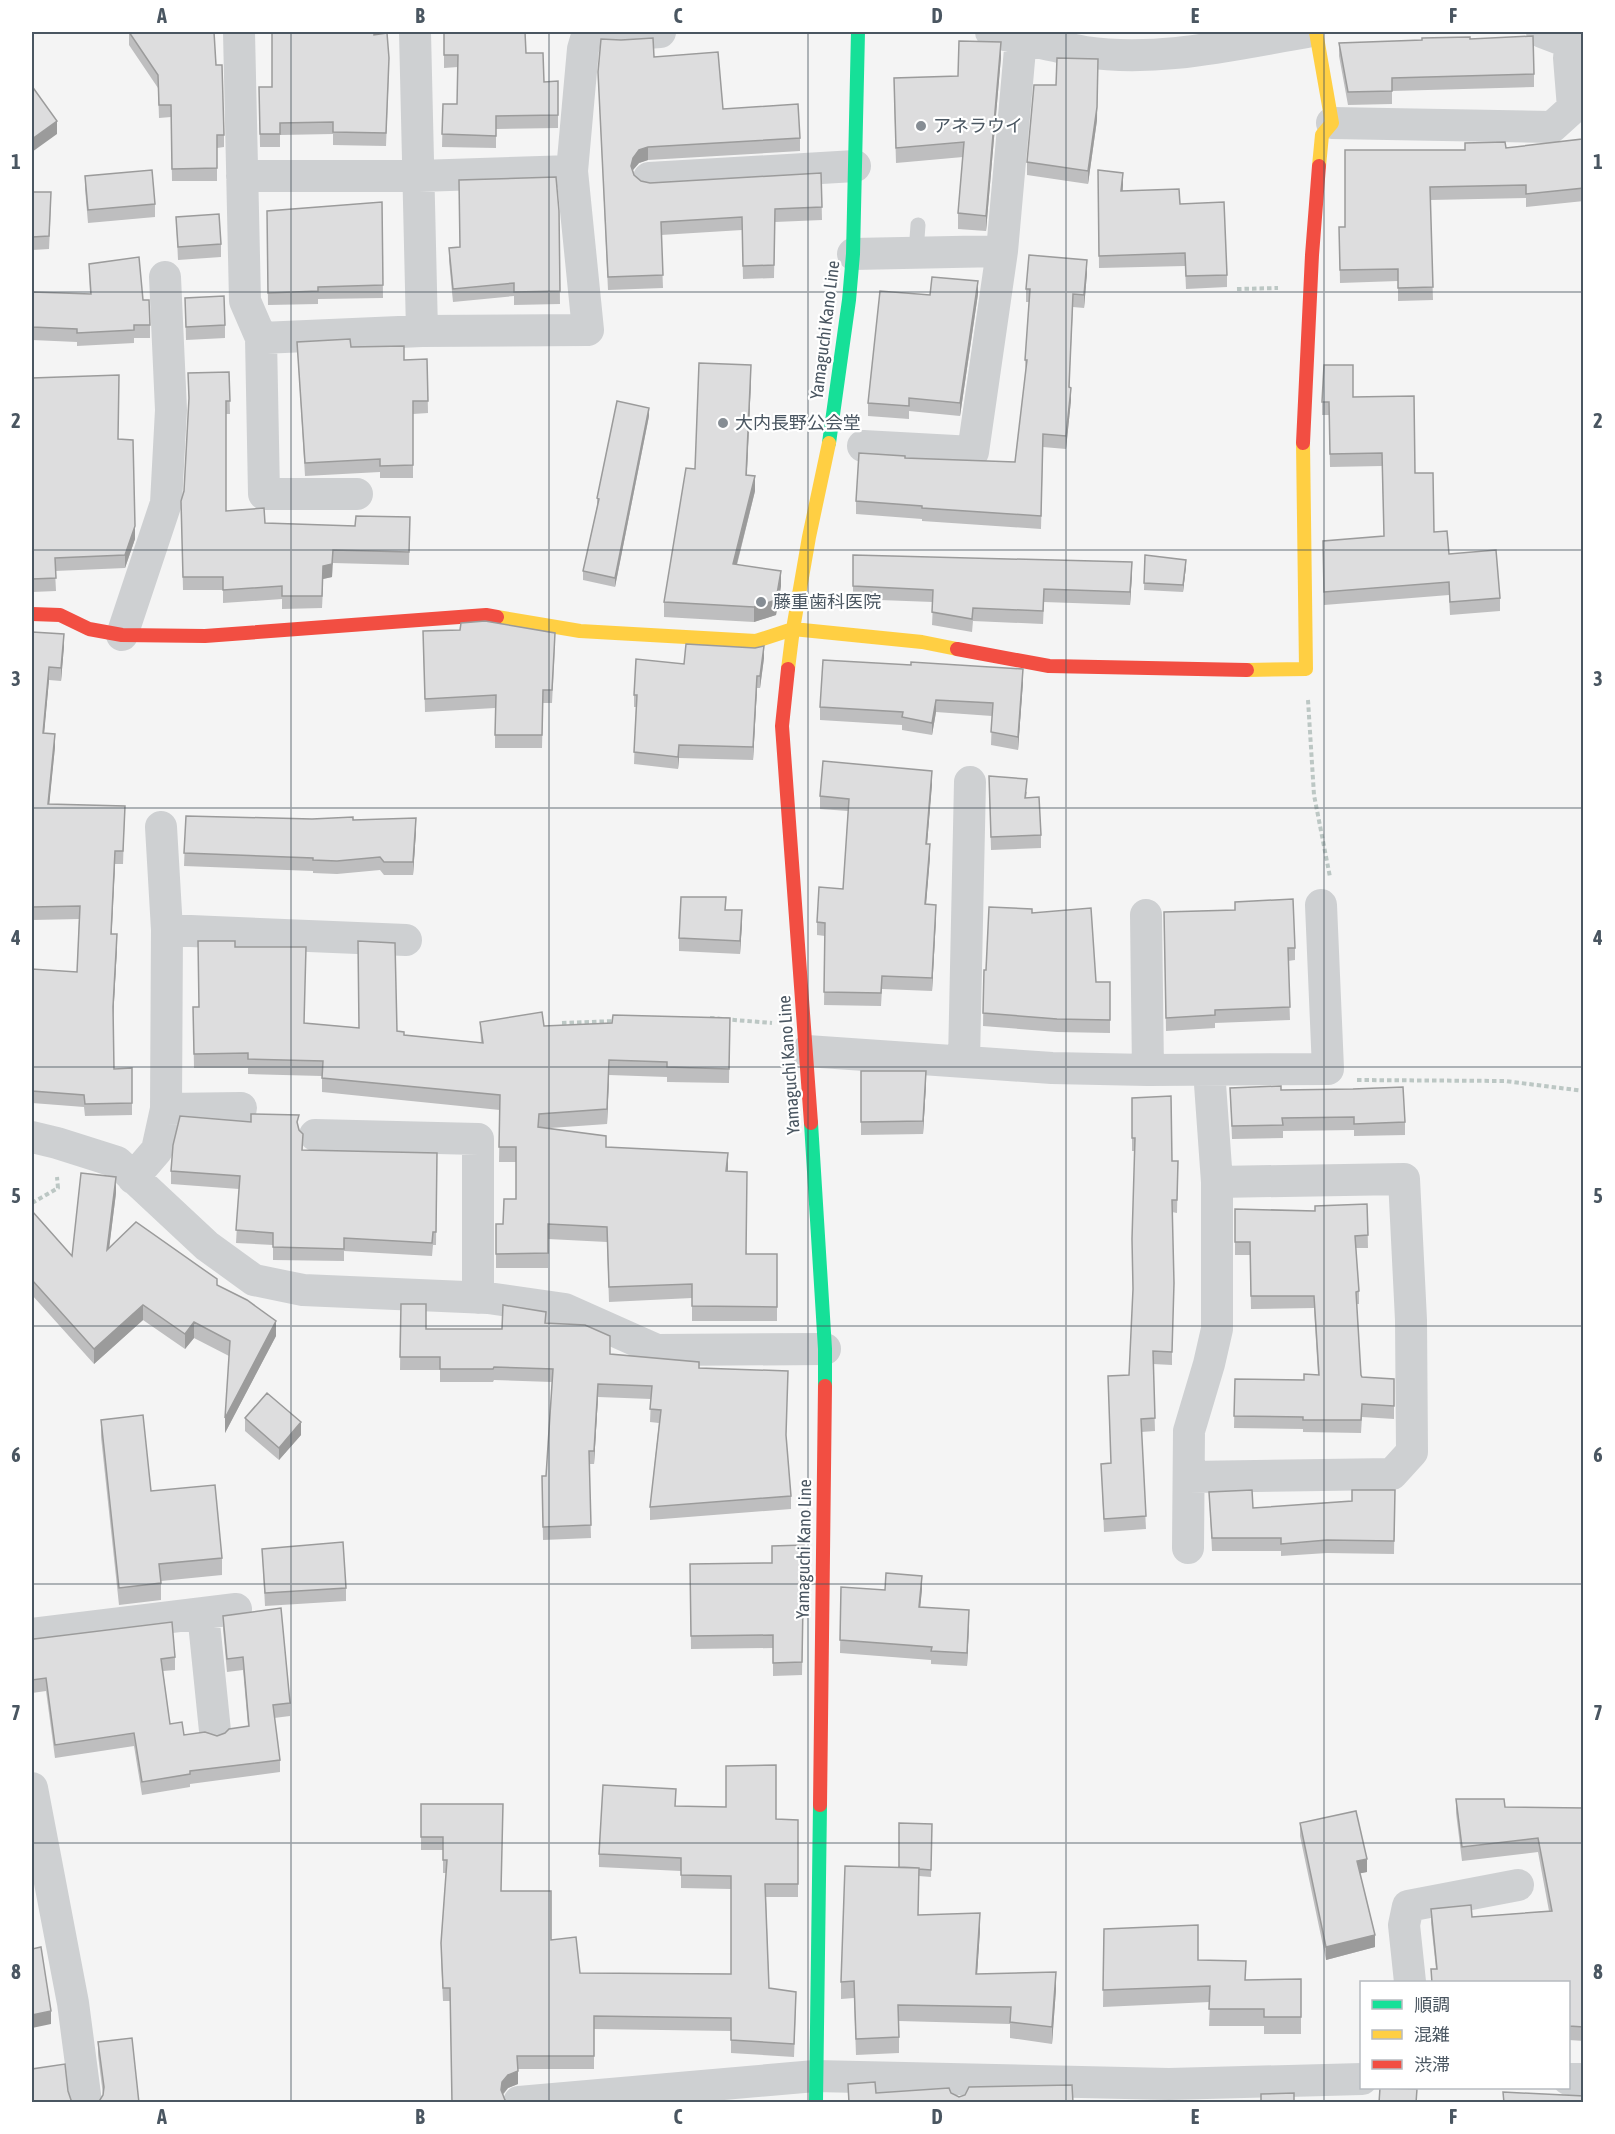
<svg xmlns="http://www.w3.org/2000/svg" width="1615" height="2134" viewBox="0 0 1615 2134" font-family="'Asap Condensed','Noto Sans JP',sans-serif">
<rect width="100%" height="100%" fill="#f4f4f4"/>
<g fill="none" stroke-linecap="round" stroke-linejoin="round">
<path stroke="#bcc7c4" stroke-width="4" stroke-dasharray="4.5 3" stroke-linecap="butt" d="M1237,289L1278,288
M1308,700L1314,795L1330,877
M710,1018L772,1023
M562,1023L616,1021
M1357,1080L1505,1081L1584,1091
M32,1203L58,1188L57,1177"/>
<path stroke="#ced0d2" stroke-width="15" d="M916,252L918,225"/>
<path stroke="#ced0d2" stroke-width="32" d="M239,32L245,301L261,338L422,331L415,32
M614,32L620,35L660,32
M991,32C1022,38 1054,47 1085,52C1159,63 1235,44 1307,32
M1542,32L1584,48
M1332,123L1552,127L1573,108L1569,58L1577,45
M572,171L583,49L588,32
M242,176H419L572,171L588,330L422,331
M649,178L855,166
M853,254L1002,251L1021,38
M261,338L264,494H357
M863,446L973,452L1002,251
M122,635L166,503L171,410L165,277
M1146,915L1148,1070
M167,930L406,940
M807,1051L1052,1068L1148,1070L1328,1069L1321,905
M964,1061L970,782
M166,1109L241,1108
M315,1135L478,1139V1298
M32,1137L57,1143L117,1162L207,1246L254,1280L303,1290L488,1298L565,1309L657,1350L825,1349
M133,1178L157,1150L166,1109L167,930L161,827
M1189,1477L1392,1474L1412,1452L1411,1320L1404,1179L1217,1182
M1188,1548L1189,1431L1209,1364L1217,1329V1182L1209,1070
M203,1613L215,1731
M32,1634L236,1609
M32,1788L73,2003L86,2102
M1410,1982L1404,1925L1408,1906L1518,1885
M1568,2079H1584
M519,2102L815,2076L1169,2084L1362,2079"/>
<path stroke="#16e098" stroke-width="14" d="M829,443L849,300L853,254L858,32
M811,1123L825,1349V1386
M816,2102L820,1805"/>
<path stroke="#ffcf43" stroke-width="14" d="M1316,32L1332,123L1322,135L1319,166
M497,617L580,631L756,641L793,629L922,642L957,649
M788,669L793,629L809,537L829,443
M1247,670L1306,669L1303,443"/>
<path stroke="#f24e42" stroke-width="14" d="M1303,443L1312,255L1319,166
M32,614L60,615L89,629L122,635L205,636L486,615L497,617
M957,649L1049,666L1247,670
M788,669L782,726L811,1123
M820,1805L825,1386"/>
</g>
<path fill="#bebebf" d="M129,32L216,65L224,135V147L217,148V181H172L171,117L159,118L158,88L129,45Z
M444,32L526,53L544,82L558,81V128L496,129V148L442,147L443,104H457L458,67L444,68Z
M374,35L389,70L386,146L333,145V134L280,135V147H260L259,87H272Z
M1470,39L1534,74V87L1392,91V104L1348,105L1339,56V43Z
M654,57L723,109L800,138V151L648,160L639,163L633,170L634,175L641,181L650,183L821,173L822,220L775,222L774,278L743,279L742,230L661,235L663,288L608,290L598,72Z
M1001,57L986,231L958,229V213L963,157L896,163L894,93L958,76Z
M1056,85L1097,120L1088,184L1027,175V162Z
M1584,127V201L1526,207V198L1430,200L1433,300L1398,301V281L1340,283L1339,227H1345L1465,150L1506,148L1582,139Z
M1098,170L1123,185V191L1180,204L1227,275V287L1186,289L1185,266L1099,268Z
M85,176L155,204V217L88,223L85,189Z
M32,192L51,205L49,249L32,250Z
M382,202L383,298L318,299V304L268,305L267,211Z
M559,211L560,304L514,305V296L453,302L449,261V248L460,247Z
M176,217L221,244V257L178,260Z
M89,264L143,300L150,325V338H134V343L77,346V342L32,340V292L90,294Z
M1087,273L1084,308L1073,307L1069,387L1071,400L1066,449L1043,447L1041,529L922,521V519L856,514V501L905,458L1015,462L1026,373L1025,360L1029,302H1026V289Z
M978,294L960,416L909,411V419L868,416V403L930,295Z
M185,298L225,325V338L186,340Z
M297,342L351,347L404,360L427,359L428,413L413,414V478H380V472L305,476Z
M229,372L230,414H226V511L265,523L355,526L410,517L409,565L333,563L332,577L323,579L322,608L282,609V599L223,603V590H183L181,501L184,491L189,404L188,373Z
M32,378L119,439L135,539L125,568L55,571L56,591L32,592Z
M751,380L747,475L755,491L737,565L781,586L776,615L754,622L664,617V602L695,469Z
M1353,397L1415,473L1434,532L1449,554L1500,598V611L1450,615L1449,595L1324,605L1323,541L1384,536L1382,466L1330,467L1329,415H1322V402Z
M649,416L615,587L583,580V571L597,507V498Z
M853,555L1132,574L1130,605L1044,602L1043,624L973,621L972,632L932,625L933,602L853,599Z
M1145,555L1186,566L1183,592L1144,590Z
M423,631L555,646L552,703H543L542,748H495V708L425,712Z
M32,632L64,646L61,681L49,680L44,733L55,747L49,804L125,806L123,864H115L111,934L117,947L113,1016L114,1069L132,1068V1115L85,1116L84,1107L32,1103V969L77,972L79,919L32,920Z
M764,658L760,688H757L753,760L679,758L678,769L634,764L636,707H634V695L684,664Z
M1023,682L1018,750L991,745L992,716L936,712L932,735L902,730V725L820,720V707Z
M989,776L1027,792L1026,798L1041,835V848L991,850Z
M932,784L927,844L930,857L926,904L936,918L932,991L882,989L881,1006L824,1005L825,936L817,935V922L843,889L848,811L820,809V796Z
M186,816L353,820L416,831L413,875H384L380,870L337,874L313,873V871L184,866Z
M726,910L742,923L740,954L679,951V938Z
M1164,912L1295,948V960L1288,961L1290,1020L1215,1023V1028L1166,1031Z
M1032,913L1096,982H1110V1033L1057,1032L983,1026L984,970H986Z
M235,947L305,1023L397,1031L404,1035L481,1043L480,1022L544,1026L730,1018L729,1083L667,1082V1077L609,1075L607,1124L550,1128L606,1147L728,1168V1171L747,1254H777V1321H692V1298L609,1302L607,1242L548,1239V1268H496V1224H503L516,1199V1162H499L500,1110L322,1092V1076L248,1074V1068H194L193,1007H198Z
M861,1071L926,1084L923,1134L861,1135Z
M1230,1088L1281,1090L1405,1122V1135L1354,1136V1130L1283,1131V1138L1232,1139Z
M1132,1098L1172,1161H1178L1177,1213L1172,1212V1365L1153,1364L1155,1431L1141,1432L1146,1529L1104,1532L1101,1464L1111,1463L1108,1376L1129,1375L1133,1293L1135,1151H1132Z
M299,1129L302,1150L437,1153L436,1245H433L432,1256L344,1251V1261L273,1260V1245L236,1243L239,1189L171,1184V1171Z
M116,1193L109,1248L217,1285L276,1336L225,1433L229,1356L194,1338L185,1349L143,1320L94,1364L32,1295V1211L72,1256Z
M1367,1204L1368,1248H1356L1359,1291V1304H1356L1361,1375L1362,1377L1394,1379V1419L1362,1417L1361,1433L1303,1432V1429L1234,1428L1235,1379L1304,1380L1318,1375L1314,1308L1251,1309L1250,1255H1235V1209L1315,1211Z
M401,1304L426,1329H502L546,1323L610,1354L699,1368L786,1438L791,1496V1509L650,1520V1507L659,1423L650,1422L651,1399L598,1397L594,1464H589L591,1538L543,1540L542,1476H546L552,1382L494,1380L493,1382H440V1370H400Z
M245,1418L301,1435L279,1460L245,1431Z
M101,1420L151,1491L222,1558V1575L161,1581V1600L119,1605L101,1437Z
M1395,1490L1394,1554L1327,1553L1281,1556V1551H1212L1209,1492L1253,1508L1352,1501Z
M804,1545L802,1675L773,1676V1648L691,1649L690,1564L772,1563V1546Z
M262,1549L346,1588V1601L265,1606Z
M841,1587L885,1590L922,1589L920,1607L969,1623L967,1666L931,1664V1660L840,1653Z
M223,1616L290,1703V1716L274,1718L280,1760V1772L190,1784V1787L142,1795L134,1746L55,1758L46,1691L32,1693V1638L175,1657V1670L163,1671L170,1724L184,1735L217,1736L248,1726L243,1670L227,1672L223,1629Z
M1456,1799L1505,1807L1584,1808V2041L1569,2040V1983H1431V1969H1436L1431,1923V1909L1472,1917L1549,1911L1538,1852L1462,1861L1456,1813Z
M421,1804L501,1891L551,1940L580,1973L731,1974V1889L681,1888V1871L599,1867V1854L676,1806L776,1819L798,1820V1897H766L769,1988L796,2005L794,2057L731,2053V2031L594,2029V2069H518V2084L508,2088L503,2095L505,2100L452,2103L450,2001H443L441,1956V1943L446,1873H443V1850H421Z
M1300,1823L1367,1872L1360,1873L1375,1947L1326,1960L1300,1836Z
M932,1824L931,1877L919,1876L918,1915L980,1930L977,1974L1056,1989L1052,2044L1010,2038V2024L899,2021V2053L856,2055L854,1998L841,1999V1982L899,1867Z
M1104,1929L1198,1960L1246,1980L1301,1979V2034H1264V2026H1209L1210,2002L1103,2007Z
M98,2042L139,2103L103,2095L98,2055Z"/>
<path fill="#9b9b9b" d="M1001,42V57L986,231V216Z
M1098,59L1097,120L1088,184V171Z
M57,121V134L32,152V139Z
M648,147V160L639,163L633,170L631,166L633,158L639,150Z
M1123,173V185L1121,204V191Z
M1087,260V273L1084,308V295Z
M978,281V294L960,416V403Z
M751,365V380L746,490V475Z
M1071,388V400L1066,449V436Z
M649,408V416L615,587V578Z
M755,476V491L733,579V564Z
M135,526V539L125,568V555Z
M333,550L332,577L323,579L322,608L323,566Z
M1186,560V566L1183,592V585Z
M1132,562V574L1130,605V592Z
M781,571V586L776,615L754,622V607Z
M64,634V646L61,681V668Z
M764,646V658L760,688V676Z
M49,667V680L43,746V733Z
M1023,669V682L1018,750V737Z
M757,676V688L753,760V747Z
M936,700V712L932,735V723Z
M55,734V747L48,817V804Z
M679,745V758L678,769V757Z
M932,771V784L926,857V844Z
M416,818V831L413,875V862Z
M930,844V857L925,917V904Z
M115,851V864L111,947V934Z
M936,905V918L932,991V978Z
M742,910V923L740,954V941Z
M117,934V947L113,1020V1007Z
M609,1060V1075L607,1124V1109Z
M926,1071V1084L923,1134V1121Z
M728,1153V1168L726,1186V1171Z
M116,1177V1193L107,1265V1250Z
M143,1305V1320L94,1364V1349Z
M276,1321V1336L225,1433V1418Z
M194,1322V1338L185,1349V1334Z
M598,1384V1397L594,1464V1451Z
M301,1422V1435L279,1460V1448Z
M922,1576V1589L919,1620V1607Z
M969,1610V1623L967,1666V1653Z
M1367,1859V1872L1357,1874V1861Z
M980,1913V1930L976,1991V1974Z
M1375,1935V1947L1326,1960V1947Z
M1056,1972V1989L1052,2044V2027Z
M51,2011V2024L32,2028V2015Z
M518,2071V2084L508,2088L502,2095L501,2090L502,2082L508,2075Z"/>
<path fill="#ddddde" stroke="#9b9b9b" stroke-width="1.5" d="M129,32H214L216,65H222L224,135H217V168L172,169L171,105H159L158,75Z
M272,32H374V35L387,33L389,58L386,133L333,132V122L280,123V134H260L259,87H272Z
M444,32H525L526,53H543L544,82L558,81V115L496,116V136L442,134L443,104H457L458,55H444Z
M1533,36L1534,74L1392,78V91L1348,92L1339,43L1422,40V38L1470,37V39Z
M653,38L654,57L718,52L723,109L798,104L800,138L648,147L639,150L633,158L631,166L634,175L641,181L650,183L821,173L822,207L775,209L774,265L743,266L742,217L661,222L663,275L608,277L598,72L601,39L621,40Z
M959,41L1001,42L986,216L958,213L964,142L896,148L894,78L958,76Z
M1057,58L1098,59L1097,107L1088,171L1027,162L1034,85H1056Z
M34,89L57,121L32,139V91Z
M1582,127H1584V188L1526,194V185L1430,187L1433,287L1398,288V269L1340,270L1339,227H1345V150H1465V143L1505,142L1506,148L1582,139Z
M152,170L155,204L88,210L85,176Z
M1098,170L1123,173L1121,191L1179,189L1180,204L1224,202L1227,275L1186,276L1185,253L1099,256Z
M556,177L559,211L560,291L514,292V283L453,289L449,248L460,247L459,180Z
M32,192H51L49,236L32,237Z
M382,202L383,285L318,287V291L268,293L267,211Z
M219,214L221,244L178,247L176,217Z
M1029,255L1087,260L1084,295L1073,294L1069,387L1071,388L1066,436L1043,434L1041,516L922,508V506L856,501L859,453L905,456V458L1015,462L1027,360H1025L1030,289H1026Z
M139,257L143,300H149L150,325H134V330L77,333V329L32,327V292L91,294L89,264Z
M932,277L978,281L960,403L909,398V406L868,403L880,291L930,295Z
M224,296L225,325L186,327L185,298Z
M350,339L351,347L404,346V360L427,359L428,401H413V465L380,466V459L305,463L297,342Z
M699,363L751,365L746,475L755,476L733,564L781,571L776,600L754,607L664,602L686,468L695,469Z
M1324,365H1353V397L1414,396L1415,473H1433L1434,532L1447,531L1449,554L1496,550L1500,598L1450,602L1449,582L1324,592L1323,541L1384,536L1382,453L1330,454L1329,402H1322Z
M229,372L230,401H226V511L264,508L265,523L355,526L356,516L410,517L409,552L333,550L332,564L323,566L322,596H282V586L223,590V577H183L181,501L184,491L189,398L188,373Z
M119,375L118,439L133,440L135,526L125,555L55,558L56,578L32,579V378Z
M617,401L649,408L615,578L583,571L599,499L597,498Z
M853,555L1132,562L1130,592L1044,589L1043,611L973,608L972,619L932,612L933,590L853,586Z
M1145,555L1186,560L1183,585L1144,583Z
M485,621L555,633L552,690H543L542,735H495L496,695L425,699L423,631L460,630L461,623Z
M32,632L64,634L61,668L49,667L43,733L55,734L48,804L125,806L123,851H115L111,934H117L113,1007L114,1069L132,1068V1103L85,1104L84,1095L32,1091V969L77,972L80,906L32,907Z
M686,644L755,648L764,646L760,676H757L753,747L679,745L678,757L634,752L637,695H634L636,659L684,664Z
M823,660L911,665V662L1023,669L1018,737L991,732L993,703L936,700L932,723L902,717L903,712L820,707Z
M823,761L932,771L926,844H930L925,904L936,905L932,978L882,976L881,993L824,992L825,923L817,922L819,887L843,889L849,799L820,796Z
M989,776L1027,779L1025,798L1039,797L1041,835L991,837Z
M186,816L312,819L353,817V820L416,818L413,862H384L380,857L337,861L313,860V858L184,853Z
M681,897H726L725,910H742L740,941L679,938Z
M1293,899L1295,948H1288L1290,1007L1215,1010V1015L1166,1018L1164,912L1235,910V902Z
M989,907L1032,909V913L1091,908L1096,982H1110V1020L1057,1019L983,1013L984,970H986Z
M198,941H235V947H306L304,1023L359,1028L358,941L395,943L397,1031L404,1032V1035L483,1043L480,1022L542,1012L544,1026L612,1023L613,1015L730,1018L729,1069L667,1067V1062L609,1060L607,1109L539,1114L538,1127L606,1136V1147L728,1153L726,1171L747,1172L746,1254H777V1307L692,1306V1284L609,1287L607,1227L548,1224V1253L496,1254V1224H503L504,1199H516V1147H499L500,1095L322,1078L323,1061L248,1059V1053L194,1054L193,1007H199Z
M861,1071H926L923,1121L861,1122Z
M1281,1086V1090L1353,1089L1403,1087L1405,1122L1354,1124V1117L1282,1118L1283,1125L1232,1126L1230,1088Z
M1171,1096L1172,1161H1178L1177,1200H1172L1174,1283L1172,1352L1153,1351L1155,1418L1141,1419L1146,1516L1104,1519L1101,1464L1111,1463L1108,1376L1129,1375L1133,1289L1132,1239L1135,1138H1132V1098Z
M251,1114L299,1115L297,1122L299,1130L303,1134L302,1150L437,1153L436,1232H433L432,1243L344,1238V1249L273,1247V1233L236,1230L240,1176L171,1171L173,1145L180,1116L251,1122Z
M81,1173L116,1177L107,1250L136,1222L217,1279V1285L247,1300L276,1321L225,1418L230,1341L194,1322L185,1334L143,1305L94,1349L32,1280V1211L72,1256Z
M1367,1204L1368,1235L1355,1236L1359,1291L1356,1292L1361,1375L1362,1377L1394,1379V1406L1362,1404L1361,1420H1303V1417L1234,1416L1235,1379L1304,1380V1374L1319,1375L1314,1296H1251L1250,1242H1235V1209L1315,1211V1206Z
M401,1304H426V1329H502L503,1305L546,1312L545,1323L585,1325L610,1336V1354L699,1362V1368L788,1371L786,1435L791,1496L650,1507L661,1410L650,1409L652,1386L598,1384L594,1451H589L591,1525L543,1527L542,1476H546L553,1369L494,1367L493,1369H440V1357H400Z
M267,1393L301,1422L279,1448L245,1418Z
M143,1415L151,1491L215,1485L222,1558L159,1564L161,1583L119,1588L101,1420Z
M1252,1490L1253,1508L1352,1501V1490H1395L1394,1541L1327,1540L1281,1544V1538H1212L1209,1492Z
M343,1542L346,1588L265,1593L262,1549Z
M804,1545L802,1662L773,1663V1635L691,1636L690,1564L772,1563V1546Z
M886,1573L922,1576L919,1607L969,1610L967,1653L931,1651L932,1647L840,1640L841,1587L885,1590Z
M281,1608L290,1703L273,1705L280,1760L190,1771V1774L142,1782L134,1733L55,1745L46,1678L32,1680V1638L34,1639L172,1622L175,1657L161,1659L170,1724L182,1722L184,1735L205,1732L217,1736L225,1733L229,1729L249,1726L243,1657L227,1659L223,1616Z
M776,1765V1819L798,1820V1884H765L769,1988L796,1992L794,2044L731,2040V2018L594,2016V2056H517L518,2071L508,2075L502,2082L501,2090L505,2100L508,2103H452L450,1988H443L441,1943L447,1860H443V1837H421V1804H503L501,1891H551V1940L576,1937L580,1973L731,1974V1876L681,1875V1858L599,1854L603,1785L676,1789L675,1806L726,1807V1766Z
M1456,1799H1504L1505,1807L1584,1808V2027L1569,2026V1983H1432L1431,1969H1437L1431,1909L1471,1905L1472,1917L1552,1911L1538,1838L1462,1847Z
M1356,1811L1367,1859L1357,1861L1375,1935L1326,1947L1300,1823Z
M899,1823L932,1824L931,1870L919,1869V1868L899,1867Z
M845,1866L919,1868L918,1915L980,1913L976,1974L1056,1972L1052,2027L1010,2022L1011,2007L898,2005L899,2037L856,2039L854,1981L841,1982Z
M1198,1925V1960L1246,1961L1245,1980L1301,1979V2017H1264V2009H1209L1210,1986L1103,1990L1104,1929Z
M41,1947L51,2011L32,2015V1949Z
M132,2038L139,2103H98L103,2095L104,2087L98,2042Z
M65,2064L68,2091L71,2100L75,2103H32V2069Z
M875,2082L876,2093L949,2088L951,2093L959,2097L965,2095L969,2087L1072,2085L1073,2103H849L848,2084Z
M1380,2088L1417,2089L1416,2103H1379Z
M1503,2092L1584,2096V2103H1504Z
M1294,2093V2103H1194V2101H1261V2094Z"/>
<path fill="none" stroke="#4a5661" stroke-width="1.5" stroke-opacity="0.55" d="M291,32V2102M549,32V2102M808,32V2102M1066,32V2102M1324,32V2102M32,292H1584M32,550H1584M32,808H1584M32,1067H1584M32,1326H1584M32,1584H1584M32,1843H1584"/>
<g fill="#868d94" stroke="#fff" stroke-width="2">
<circle cx="921" cy="126" r="6"/>
<circle cx="723" cy="423" r="6"/>
<circle cx="761" cy="602" r="6"/>
</g>
<g text-anchor="middle" stroke-width="4.5" stroke-linejoin="round" paint-order="stroke">
<g font-size="18" fill="#4a5661" stroke="#fff" text-anchor="start">
<text x="933" y="132">アネラウイ</text>
<text x="735" y="429">大内長野公会堂</text>
<text x="773" y="608">藤重歯科医院</text>
</g>
<g font-size="18" fill="#4a5661" stroke="#fff">
<text transform="translate(825 330) rotate(-83)" y="6">Yamaguchi Kano Line</text>
<text transform="translate(789 1065) rotate(-94)" y="6">Yamaguchi Kano Line</text>
<text transform="translate(804 1549) rotate(-89)" y="6">Yamaguchi Kano Line</text>
</g>
</g>
<rect width="1615" height="2134" fill="none" stroke="#ffffff" stroke-width="66"/>
<rect x="1360" y="1981" width="210" height="108" fill="#ffffff" stroke="#b7bbc0" stroke-width="1.5"/>
<rect x="1372" y="2000" width="30" height="9" fill="#16e098" stroke="#b7bbc0" stroke-width="1.5"/>
<text x="1414" y="2011" font-size="18" fill="#4a5661">順調</text>
<rect x="1372" y="2030" width="30" height="9" fill="#ffcf43" stroke="#b7bbc0" stroke-width="1.5"/>
<text x="1414" y="2041" font-size="18" fill="#4a5661">混雑</text>
<rect x="1372" y="2060" width="30" height="9" fill="#f24e42" stroke="#b7bbc0" stroke-width="1.5"/>
<text x="1414" y="2071" font-size="18" fill="#4a5661">渋滞</text>
<rect x="33" y="33" width="1549" height="2068" fill="none" stroke="#4a5661" stroke-width="2"/>
<g font-size="20" text-anchor="middle" font-weight="bold" fill="#4a5661">
<text x="162" y="23">A</text>
<text x="420" y="23">B</text>
<text x="678" y="23">C</text>
<text x="937" y="23">D</text>
<text x="1195" y="23">E</text>
<text x="1453" y="23">F</text>
<text x="16" y="169">1</text>
<text x="1598" y="169">1</text>
<text x="16" y="428">2</text>
<text x="1598" y="428">2</text>
<text x="16" y="686">3</text>
<text x="1598" y="686">3</text>
<text x="16" y="945">4</text>
<text x="1598" y="945">4</text>
<text x="16" y="1203">5</text>
<text x="1598" y="1203">5</text>
<text x="16" y="1462">6</text>
<text x="1598" y="1462">6</text>
<text x="16" y="1720">7</text>
<text x="1598" y="1720">7</text>
<text x="16" y="1979">8</text>
<text x="1598" y="1979">8</text>
<text x="162" y="2124">A</text>
<text x="420" y="2124">B</text>
<text x="678" y="2124">C</text>
<text x="937" y="2124">D</text>
<text x="1195" y="2124">E</text>
<text x="1453" y="2124">F</text>
</g>
</svg>
